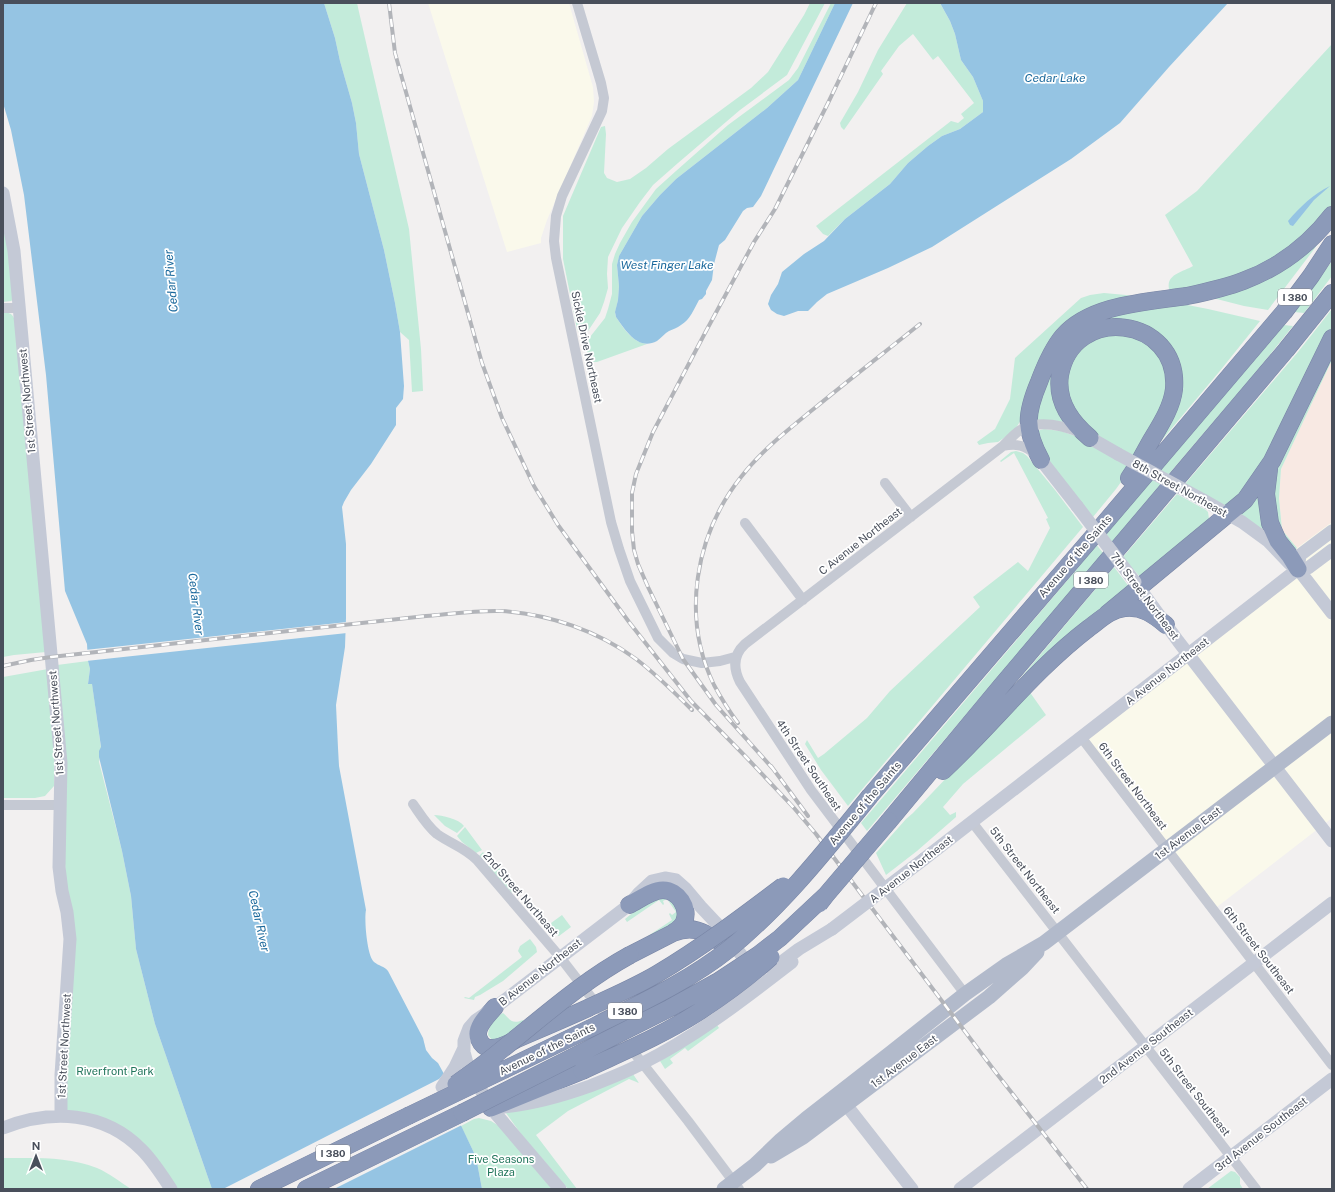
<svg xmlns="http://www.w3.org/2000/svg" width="1335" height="1192" viewBox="0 0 1335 1192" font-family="'Public Sans',sans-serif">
<rect width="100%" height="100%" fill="#f2f0f0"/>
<path fill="#faf9eb" d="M428,3H569L593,87L594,102L592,116L547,220L541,238V243L507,252Z
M1332,360V818L1213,910L1081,737L1297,569L1290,556L1297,548L1310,407Z"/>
<path fill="#f8e9e3" d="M1332,360V522L1297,548L1282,530L1279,498L1281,469Z"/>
<path fill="#c3ebda" d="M324,3H357L359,12L409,229L421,349L423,391L412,392L409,340L400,332L395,303L384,250L359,154L356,123L352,103L340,61L335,38Z
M810,3H825L787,75L740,110L678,163L653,185L640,202L622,228L608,257L607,274L608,288L604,302L600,313L588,331L579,332L577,329L563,259V216L601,127L605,126L606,134L604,173L607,178L617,182L630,179L646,168L668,149L751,88L768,72L804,15Z
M831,3H835L798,80L767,108L676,179L660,195L642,216L619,256L617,265L619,286L618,300L615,313L616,317C624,329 632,342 647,344L597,362H592L589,357L587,352V344L590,337L605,318L608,309L612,294V264L615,254L620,243L632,222L656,189L676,171L728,125L789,80L798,68Z
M907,3H940L941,5L950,21L955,34L961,60L973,77L983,101V112L960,129L942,136L928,146L908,163L890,184L845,219L828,236L823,234L816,226L951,121L958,123L964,118L961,114L974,103L938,56L933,60L913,34L899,46L881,71L883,74L844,130L841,127L840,123L858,92L878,50Z
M1332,44V207L1318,226L1251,273L1174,292L1169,289C1166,274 1183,272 1193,266L1165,215L1197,191Z
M3,217L8,242L13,300L11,301L3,302Z
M1320,239L1315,248L1268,310L1244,306L1205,296Z
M1332,261V276L1304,313L1294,312Z
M1104,293L1126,295L1147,298L1087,314L1016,428L1011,433L998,442L988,443L979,445L977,442L995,429L1010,399L1015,358L1081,298L1090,295Z
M1172,302L1208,309L1260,321L1219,372L1146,459L1177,373L1133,325L1067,349L1068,422L1037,421L1035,408L1050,368L1090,322Z
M1332,309V330L1260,474L1230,509L1185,484L1298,352Z
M3,312C10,313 12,313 15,320L46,652L14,655L3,657Z
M1284,325L1293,326L1256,372L1168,475L1160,471Z
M1128,332L1161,354L1170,389L1137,458L1100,438L1070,411L1064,372L1088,339Z
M1332,348V360L1281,469L1279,498L1282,530L1297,548L1296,549L1289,547L1276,528L1272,475Z
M1044,429L1061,431L1075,436L1131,468L1116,489L1093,517L1050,464L1037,432L1040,430Z
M1016,451L1023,453L1027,456L1055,490L1083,527L848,806L821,770L805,744L807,740L818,758L824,754L867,718L890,691L980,607L973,597L1018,562L1028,571L1050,528L1046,519L1048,518L1014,453L1001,462L1000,461L1011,452Z
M1152,480L1161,484L1112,542L1106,534Z
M1257,489L1264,528L1261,529L1238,512Z
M1177,494L1206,510L1208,512L1209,519L1140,577L1123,557Z
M1096,544L1103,553L867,831L861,823L1077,569Z
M1114,567L1130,588L1008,693Z
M88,661L90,669L88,684L92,683L101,748L99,762L122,851L131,896L136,949L155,1024L212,1189H171L126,1136L61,1116L67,912L57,665Z
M48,669L54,735V786L45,796L35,798H3V677Z
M1029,691L1046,715L963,784L943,807L950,815L956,812V817L917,851L886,875L876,853L906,819L913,813Z
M434,815C442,815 459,819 464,826L457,833L445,826Z
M465,827L482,850L476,853L462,842L457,836Z
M483,852L487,857H491L516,890L512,893L488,868V866H493L494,864L490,859L482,858L479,856Z
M668,896L680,911L675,924L642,940L672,920L669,914L670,913L672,915L676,912L667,899L663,901L664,904L663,905L659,900L627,922L625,919L651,898Z
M562,915L571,927L559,936L553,934L547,926Z
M530,939L536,947L537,952L503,981L480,995L475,997L474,1000L464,998L465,997L469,998L522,957L518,951L520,946Z
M503,1013C510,1019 511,1025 523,1020L524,1022L512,1036L492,1040L488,1035C489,1025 494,1018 503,1013Z
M717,1025L719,1028L688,1051L685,1048L670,1059L673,1063L665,1069L660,1061Z
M633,1074L639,1083L629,1079L568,1111L536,1135L577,1189H568L521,1134L506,1113Z
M479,1118L491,1121L499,1126L552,1189H482L476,1157L461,1126L474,1119Z
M3,1158C35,1158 67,1156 97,1168C109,1173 120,1182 131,1189H3Z
M1231,1171L1235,1172L1240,1177V1184L1243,1189H1207Z"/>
<path fill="#95c4e3" d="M3,3H324L335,38L340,61L352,103L356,123L359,154L384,250L395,303L400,332L404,386L403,399L396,408V425L371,464L351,490L344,502L342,507L346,544V618L345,647L336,705L338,748L339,766L366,910C364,919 367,956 374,962C379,966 384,966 388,971L423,1038L426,1050L432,1058L438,1063L444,1074L439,1079L476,1157L482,1189H212L155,1024L136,949L131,896L122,851L99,757V751L101,747L92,684H88L90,669L88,661L87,644L65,591L46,375L24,195L11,130L3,103Z
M835,3H853L761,196L753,207L747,208L743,211L725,240L719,245L714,264L712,280L706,291V294L702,299L699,300C694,309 690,320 681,325C677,328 673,329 669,331C665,333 661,338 657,341C638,351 626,331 616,317L615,312L618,300L619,286L617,265L619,256L642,216L660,195L676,179L767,108L798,80Z
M940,3H1228L1169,67L1120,123L1071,159L932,247L888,268L827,294L817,302L808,311H798L784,316L777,314L771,310L768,304L771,295L778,284L782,272L804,254L824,241L845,219L890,184L908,163L928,146L942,136L960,129L983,112V101L973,77L961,60L955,34L950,21Z
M1330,186L1314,200L1293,226L1290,225L1288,221C1300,207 1313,194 1330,186Z"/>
<path fill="#f2f0f0" d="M347,622V633L86,661L85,650Z
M439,1079L442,1086L444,1085L462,1125L334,1189H223Z"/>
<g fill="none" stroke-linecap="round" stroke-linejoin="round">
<defs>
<path id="highway" d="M1090,438C1071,422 1056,401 1060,375C1073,303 1180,316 1174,389C1172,408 1159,427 1149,444C1143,455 1137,467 1129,478
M1041,460C1024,429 1026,413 1039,382C1045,366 1052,349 1063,336C1091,304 1147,302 1187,296C1206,292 1225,288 1243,281C1278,268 1309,245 1332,215
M1269,469L1266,494L1270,523L1278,541L1290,556L1298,569
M1107,614L1245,500L1272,461L1332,338
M943,771C993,724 1034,670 1089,628C1100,620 1111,609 1125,608C1142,606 1154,615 1166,625
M870,796L1096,533L1284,312L1311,276L1332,244
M889,821L1002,685L1286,350L1332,293
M629,905C639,900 652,890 663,890C678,890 690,908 684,922C682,927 677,930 673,933L630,955
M673,933C692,925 703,931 720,942
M495,1007C488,1015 474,1028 479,1039C481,1044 485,1048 490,1048C499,1049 509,1043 517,1039C540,1029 564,1019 588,1008
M491,1108L582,1071
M259,1189L408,1116
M306,1189L462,1113"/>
</defs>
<use href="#highway" stroke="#7885a5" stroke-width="18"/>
<path stroke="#c5c9d3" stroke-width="10" d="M577,3L601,83L604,98L602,111L562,196L556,216L554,241L556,258L611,522L619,549L630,581L658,638L673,653L683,659L702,663L720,661L735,657
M3,308H19
M1003,446C1016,443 1026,445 1036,455
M885,483L911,517
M745,523L803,600
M1081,737L1332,1065
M413,804C420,814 427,826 437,834C451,844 464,847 477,860L560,957L611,1023
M3,805H60
M972,822L1256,1189
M965,994L811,790L740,682C733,668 733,655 745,644L1003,446C1009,440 1015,433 1022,429C1040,420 1064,426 1081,433
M628,1045L688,1121L739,1189"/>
<path stroke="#c4c9d6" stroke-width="13" d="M3,193L14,251L61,763L59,867L62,891L67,912L70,939L61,1075V1116
M1090,438L1118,454
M1041,460L1077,506
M1203,500L1242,522L1268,541L1289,563L1298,569L1332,613
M1298,569L1300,555L1332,531
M1135,582L1178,641L1332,841
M924,859L1298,569L1308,568L1332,550
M442,1087L455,1067L464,1048
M840,1097L912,1189
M504,1107C534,1104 562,1096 590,1086C608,1079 626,1072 643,1063C697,1036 744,999 792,962
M3,1128C51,1109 104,1111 142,1150C153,1161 162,1175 171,1189
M560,1189L491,1108L468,1067L464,1052V1041L469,1028L476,1020L501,1003L629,905L639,893L652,881L665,878L676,880L685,888L701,907L717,924L746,961L759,967L772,966L783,961L799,949L832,929
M960,1189L1332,903
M1189,1189L1332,1079"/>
<path stroke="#b2bacb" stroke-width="15" d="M771,1156L803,1137L989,997L1022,968L1037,952
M724,1189L755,1165L781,1140L806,1119L892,1052L965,994L1006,965L1044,943L1332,723"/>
<use href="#highway" stroke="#8c9ab9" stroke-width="17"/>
<defs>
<path id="rail" d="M389,3L395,53L482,363L502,418L534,486L558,525L629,622L691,701L746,757L794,808L816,834L997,1074L1087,1189
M3,666L31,660L51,657L426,616C451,614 477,610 502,611C549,614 598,631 636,659C656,674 674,692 692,710
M738,723C729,711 721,698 714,685C681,617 695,535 741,477C762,450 789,429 816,407C850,379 885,352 920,324
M771,766L808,816
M774,770L716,705L683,659L648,587L638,564L634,550L632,531V493L636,474L653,432L705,333L754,242L775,209L828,103L876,3"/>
</defs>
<use href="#rail" stroke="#b2b4b9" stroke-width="4"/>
<use href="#rail" stroke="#fff" stroke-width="2.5" stroke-dasharray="8" stroke-linecap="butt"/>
<defs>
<path id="highway-bridge" d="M819,904L826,895L889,821
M588,1008C611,997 635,987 657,974C701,948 742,917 783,886
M582,1071C620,1053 661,1036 697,1013C723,996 748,978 771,957
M456,1084C471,1073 486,1063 500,1051C543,1017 581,982 630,955
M462,1113L670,1008L717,982L758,955L780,938L826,895
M408,1116C470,1086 533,1056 595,1026C641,1003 689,981 729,949C783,905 826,850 870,796"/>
</defs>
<use href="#highway-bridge" stroke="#7885a5" stroke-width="18" stroke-linecap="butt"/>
<path stroke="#c4c9d6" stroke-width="13" d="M1118,454L1203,500
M1077,506L1135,582
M832,929L924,859"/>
<use href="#highway-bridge" stroke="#8c9ab9" stroke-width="17"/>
</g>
<g text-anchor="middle" stroke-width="3.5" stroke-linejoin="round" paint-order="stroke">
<g fill="#fff" stroke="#80848c" stroke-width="1">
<rect x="1278" y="289" width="34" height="16" rx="3"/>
<rect x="1074" y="572" width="34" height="16" rx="3"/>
<rect x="608" y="1003" width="34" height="16" rx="3"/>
<rect x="316" y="1145" width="34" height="16" rx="3"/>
</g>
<g font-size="10" font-weight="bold" fill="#494f5b">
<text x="1295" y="301">I 380</text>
<text x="1091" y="584">I 380</text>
<text x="625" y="1015">I 380</text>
<text x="333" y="1157">I 380</text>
</g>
<g font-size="11" fill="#494f5b" stroke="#fff">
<text transform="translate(587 347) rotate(78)" y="4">Sickle Drive Northeast</text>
<text transform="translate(27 401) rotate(-95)" y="4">1st Street Northwest</text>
<text transform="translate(1180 488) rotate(29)" y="4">8th Street Northeast</text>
<text transform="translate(860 541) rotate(-38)" y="4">C Avenue Northeast</text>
<text transform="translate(1075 556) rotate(-49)" y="4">Avenue of the Saints</text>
<text transform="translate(1145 596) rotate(53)" y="4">7th Street Northeast</text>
<text transform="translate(1167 671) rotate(-38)" y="4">A Avenue Northeast</text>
<text transform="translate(56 723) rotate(-94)" y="4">1st Street Northwest</text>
<text transform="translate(809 765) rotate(56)" y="4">4th Street Southeast</text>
<text transform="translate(1133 786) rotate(53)" y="4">6th Street Northeast</text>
<text transform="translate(865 803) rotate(-50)" y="4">Avenue of the Saints</text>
<text transform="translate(1188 833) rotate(-37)" y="4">1st Avenue East</text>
<text transform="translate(911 869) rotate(-38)" y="4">A Avenue Northeast</text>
<text transform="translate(1025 870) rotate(52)" y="4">5th Street Northeast</text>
<text transform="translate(521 894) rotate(49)" y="4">2nd Street Northeast</text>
<text transform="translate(1259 950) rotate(52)" y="4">6th Street Southeast</text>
<text transform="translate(540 972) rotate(-38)" y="4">B Avenue Northeast</text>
<text transform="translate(64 1046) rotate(-87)" y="4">1st Street Northwest</text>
<text transform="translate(1146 1046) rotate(-38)" y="4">2nd Avenue Southeast</text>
<text transform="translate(547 1049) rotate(-26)" y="4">Avenue of the Saints</text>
<text transform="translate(904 1061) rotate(-37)" y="4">1st Avenue East</text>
<text transform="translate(1195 1092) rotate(52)" y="4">5th Street Southeast</text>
<text transform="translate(1261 1134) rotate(-38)" y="4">3rd Avenue Southeast</text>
</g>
<g font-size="11" fill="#21755b" stroke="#fff">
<text x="115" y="1075">Riverfront Park</text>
<text x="501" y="1163">Five Seasons<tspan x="501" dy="13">Plaza</tspan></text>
</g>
<g font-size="12" font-style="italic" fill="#1b699c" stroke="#fff">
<text x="1055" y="82">Cedar Lake</text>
<text x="667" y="269">West Finger Lake</text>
<text transform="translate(171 281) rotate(-95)" y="4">Cedar River</text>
<text transform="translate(196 604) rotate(83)" y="4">Cedar River</text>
<text transform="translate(259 921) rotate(78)" y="4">Cedar River</text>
</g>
</g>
<rect width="1335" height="1192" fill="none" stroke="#494f5b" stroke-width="8"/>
<g transform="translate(36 1156)" stroke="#ffffff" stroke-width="3" paint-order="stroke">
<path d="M0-3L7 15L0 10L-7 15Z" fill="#494f5b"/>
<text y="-6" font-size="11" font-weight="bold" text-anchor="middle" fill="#494f5b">N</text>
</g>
</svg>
